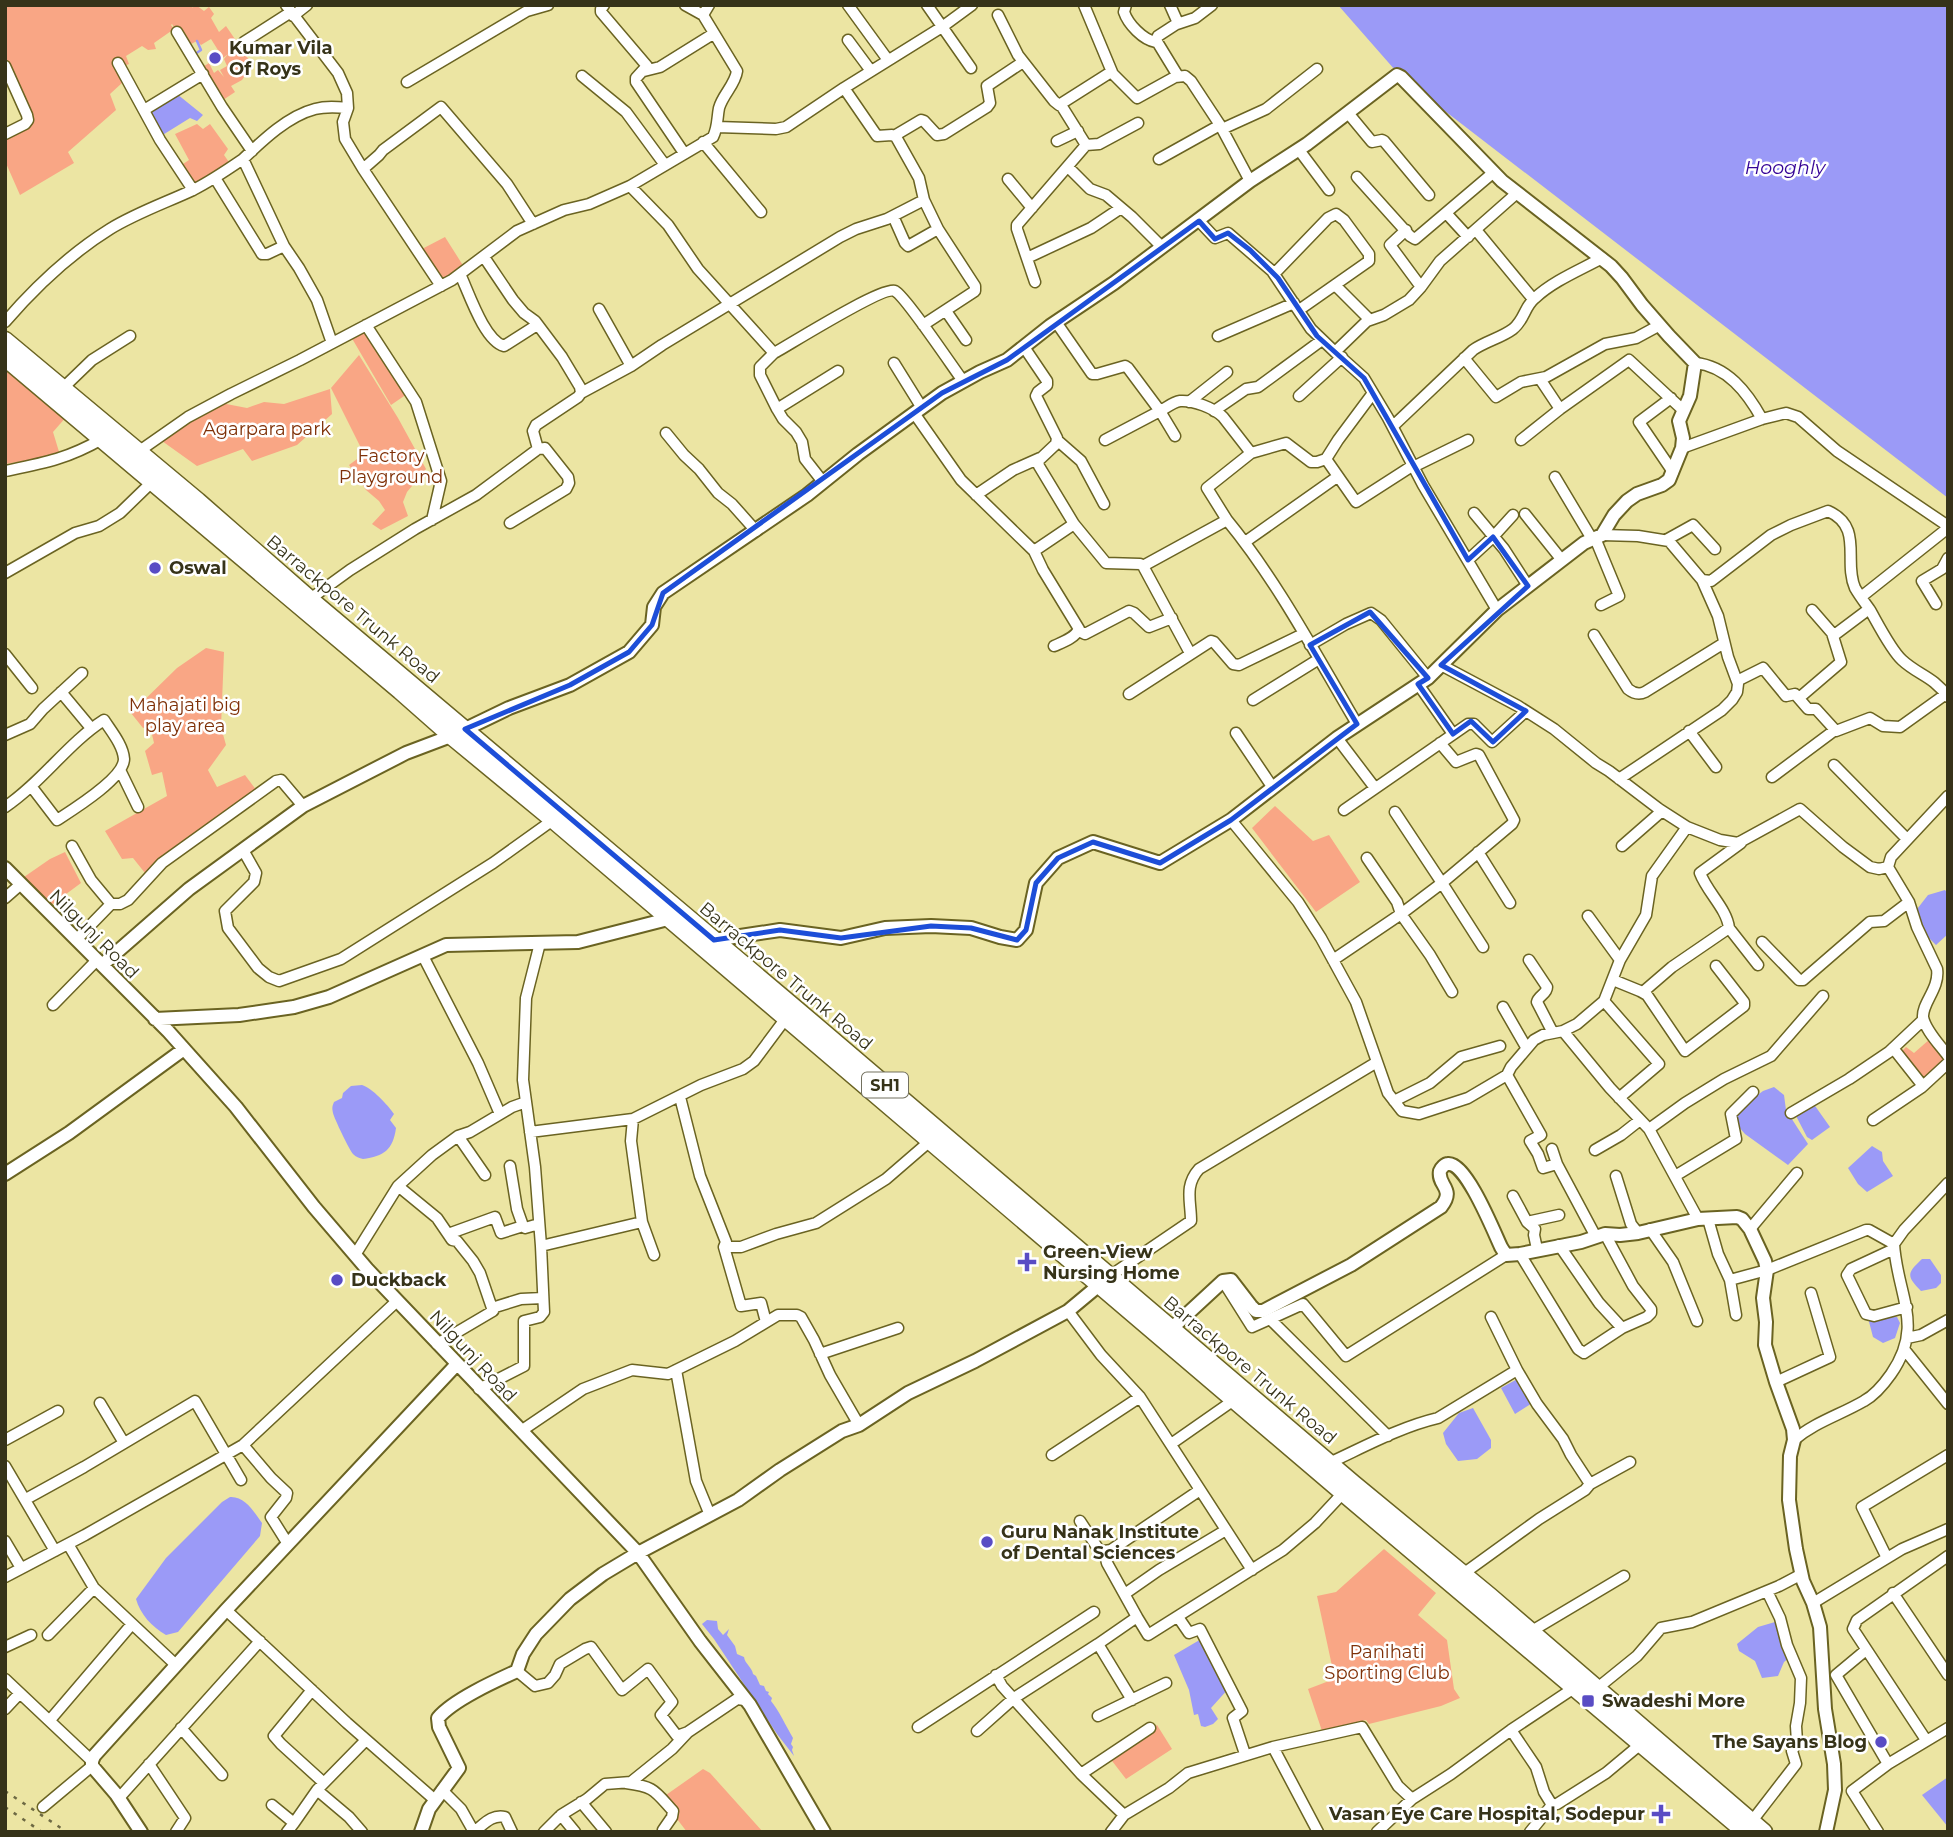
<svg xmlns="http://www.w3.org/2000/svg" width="1953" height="1837" viewBox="0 0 1953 1837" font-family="Montserrat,sans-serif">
<rect width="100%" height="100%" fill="#ece5a3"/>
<path fill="#f9a685" d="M5,5H194L192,8L196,5L204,11L209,7L214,14L211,18L219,32L226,26L239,45L238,47L253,64L242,80L231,86L235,92L220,102L201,68L209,63L214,73L218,70L224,77L220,70L227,66L224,59L228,54L223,58L211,39L201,45L197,41L187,46L172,24L171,25L174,29L154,43L156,49L148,50L142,46L126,56L129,64L121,67L116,63L122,83L110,94L116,110L68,152L74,163L20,195L5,161V136L31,124L5,64Z
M197,124L203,129L210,124L228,149L224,155L231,165L195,186L183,164L189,160L175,134Z
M445,237L464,267L440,280L420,250Z
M366,325L407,394L391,405L350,335Z
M359,355L398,418L426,469L407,492L403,502L408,516L381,530L372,524L385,510L379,501L366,490L349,465L364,454L331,388Z
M5,367L67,416L53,432L60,455L5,464Z
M330,389L332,414L297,445L252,461L243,449L197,466L162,441L190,420L221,403L247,408L264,402L284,404Z
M206,648L224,652L221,727L226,745L208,770L217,787L245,775L257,791L145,873L133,858L122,859L105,831L167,796L162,772L152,775L145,751L154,743L150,726L143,728L131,713L177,668Z
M1275,806L1313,841L1329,835L1360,882L1316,912L1252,828Z
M65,852L81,883L50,906L24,877L50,859Z
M1930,1039L1946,1062L1923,1085L1898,1055L1906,1047L1914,1053Z
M1384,1549L1436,1593L1418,1615L1447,1640L1454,1689L1460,1698L1441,1706L1369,1724L1366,1720L1322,1731L1308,1689L1329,1681L1324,1669L1332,1666L1317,1596L1336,1592Z
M1157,1725L1172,1749L1126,1779L1109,1757Z
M703,1769L710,1773L763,1832H687L677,1819L676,1810L666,1795Z"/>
<path fill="#9b9af7" d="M1338,5H1948V498L1402,78Z
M177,94L203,115L197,121L190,118L161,136L147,111Z
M1945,890L1948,894V934L1936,945L1921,930L1914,913L1928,895Z
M362,1085C372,1088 388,1105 394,1114L390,1120L396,1128C393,1150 384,1156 363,1159C359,1158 356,1157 353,1154C350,1151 334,1118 333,1113C332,1108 332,1107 334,1102L342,1098L343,1093L351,1086Z
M1774,1087L1784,1095L1786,1110L1808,1144L1788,1165L1745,1134L1738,1126L1735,1112L1763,1091Z
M1813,1103L1830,1127L1812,1140L1807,1137L1795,1114Z
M1872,1146L1882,1152L1883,1161L1893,1176L1867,1192L1858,1184L1848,1168Z
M1922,1259H1930L1941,1275V1283L1936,1288L1921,1291C1906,1276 1907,1273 1922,1259Z
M1897,1317L1900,1323L1895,1338L1883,1343L1873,1337L1868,1318Z
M1521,1377L1537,1400L1515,1414L1501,1388Z
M1473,1408L1491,1440V1448L1477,1459L1458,1461L1446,1444L1443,1433L1459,1413Z
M230,1497C245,1496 254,1512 262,1523L260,1536L178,1632L166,1635C152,1627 140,1614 136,1599L166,1558L222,1502Z
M707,1620L717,1621L718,1629L723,1635L729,1629L727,1635L735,1646L737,1654L744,1657C745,1664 752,1667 753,1674L756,1676L760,1685L764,1686L766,1691L769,1692L768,1694L772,1698L771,1701C778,1709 786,1726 793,1738L791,1744L793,1747L792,1750L794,1756L777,1734L714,1639L702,1624Z
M1775,1622L1790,1657L1784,1662L1778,1676L1762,1678L1755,1661L1739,1651L1737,1644L1758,1627Z
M1203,1638L1229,1688L1211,1708L1218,1719L1213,1724L1205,1727L1201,1726L1198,1714L1194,1715L1189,1690L1174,1655Z
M1948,1777V1827L1922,1795Z"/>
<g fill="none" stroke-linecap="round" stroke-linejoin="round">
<path stroke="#9b9af7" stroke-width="2.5" d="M195,54L201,50L197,41"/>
<defs>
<path id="minor" d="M286,5L338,73L347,93L348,108L343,122L345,139L363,169L441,286
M604,5L601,9V12L647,66L636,78V82L684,153
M685,5L703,15
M848,5L888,60
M927,5L971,68
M1084,5L1112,72
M1126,5L1124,12C1128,24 1143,40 1156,42
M1170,5L1178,23L1158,36L1156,40L1178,76
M998,15L1018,55L1054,101L1059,105L1111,72L1137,98L1175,77L1185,76L1191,81L1220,125L1250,181
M293,16L307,5
M1177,24L1195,18L1212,5
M177,32L222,107L252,151
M848,40L871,71
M244,42L291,12
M118,63L160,140L193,190
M5,66L27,115L28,120L25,124L5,134
M644,71L660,67L713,34
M582,76L626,112L665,165
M407,82L527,11L548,5
M144,110L203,74
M1348,113L1372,142L1382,140L1384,141L1429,195
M717,127L776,129L786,127L844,88
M1222,129L1266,109L1317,69
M894,136L921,120L924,121L937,135L944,134L987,107L990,103L987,86L1023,62
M1057,141L1078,131
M703,142L761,212
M1086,145L1099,144L1138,123
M1299,150L1329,190
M1159,159L1220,125
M1068,167L1090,189L1106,195L1132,217L1161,246
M363,169L379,155L383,150L441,107L507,184L533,224
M1357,177L1410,236L1415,239L1494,172
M215,178L262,254H267L284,246
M1008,179L1032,208
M630,186L668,225L698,269L773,352H776C792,343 883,286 895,291C905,296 952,366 963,381
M1447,214L1468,237
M893,216L905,243L908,246L938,229
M1199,221L1215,238L1228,233L1272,271L1311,329L1335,352L1367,321L1384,315L1409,300L1421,287L1440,261L1517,193
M1406,230L1390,245L1421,287
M1476,230L1533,299
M484,257L513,300L524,313L535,321L562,357L580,387L581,393L578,397L536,425L533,431L538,449
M1027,258L1091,228L1121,208
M460,274C469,293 484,340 504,346L537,325
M1274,274L1328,218L1336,214L1344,220L1369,254V261L1299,310
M1035,282L1017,229V225L1086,145L1061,105
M1335,285L1369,319
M599,309L631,366
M946,311L966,340
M5,322C36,286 70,254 110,229C136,213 165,203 193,190C211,181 227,170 243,159
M1056,322L1092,374H1097L1125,366L1128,368L1160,411C1166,408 1173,402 1180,401C1193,400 1214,408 1223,417L1251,453L1286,443L1311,462H1317L1326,459L1338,440L1373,393
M366,325L416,402L441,481L432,520
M923,325L975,291V286L938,229L924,200L919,178L896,137L892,135L877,136L844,88L942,27L972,5
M1218,336L1294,303
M332,343L317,300L299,268L284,246L243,159C263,140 288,116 315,109C326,106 337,107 348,108
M1024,347L1047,381V385L1038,392L1036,396L1057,438L1056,444L1038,461L1039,466L1074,524L1106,563L1140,564L1143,566L1227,520L1207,488L1251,453
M775,352L760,367V375L777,409L783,419L796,432L802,442L805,459L823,482
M1335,352L1364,378L1388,418L1423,485L1497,610
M1464,358L1496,397L1521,382L1546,377L1605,344L1636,338L1660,325
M894,363L922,408
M1695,363C1727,366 1747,392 1762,419
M1540,379L1560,409L1629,360L1683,410
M63,388L92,360L130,336
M581,393L631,366L662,345L840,237L856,229L887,219L924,200
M1299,396L1342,357
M1671,398L1639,422L1673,472
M1189,402L1227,372
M777,409L838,371
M1214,411L1246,389L1258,387L1322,340
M914,413L961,480L1034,551L1074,524
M1393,426L1473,350C1486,341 1501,338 1513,329C1525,319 1524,307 1535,298C1553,281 1580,270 1602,258
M666,433L684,455L699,469L718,493L732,504L756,531
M1057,440L1081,461L1104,504
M1105,440L1160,411L1175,436
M1521,440L1560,409
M1682,448L1762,419L1786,413L1798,417L1837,451L1948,526
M135,454L188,417L231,394L300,360L452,280L517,231L564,210L589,204L630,186L713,137C718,127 717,118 719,108C723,94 735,85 737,71L703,15L709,5
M1326,459L1356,502L1412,466
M1413,467L1468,440
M5,471C44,463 67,459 102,439
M1555,477L1592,539
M976,495L1013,470L1040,458
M1474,513L1504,549L1528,586
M1525,514L1561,559
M1227,520C1278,582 1316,655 1357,724
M1602,535L1638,536L1669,541L1702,580L1711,581L1771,535L1791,525L1828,511C1864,527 1843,561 1855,588C1859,595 1865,603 1870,610C1878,624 1891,650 1902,660C1918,675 1933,676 1948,697
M1595,538L1619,596L1601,605
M1666,540L1693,525L1715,549
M1245,542L1337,477
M1034,551L1043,570L1079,629C1075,638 1063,642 1054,646
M1468,560L1493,537L1513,515
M1143,566L1190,653
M5,573L75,533L99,526L120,513L153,481
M1861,597L1948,528
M310,599L350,570L415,529L476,495L538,449L545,448L568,477L569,483L566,489L510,523
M1936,604L1922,581L1942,569L1948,558
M1079,631L1085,634L1129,611L1134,613L1149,627L1172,618
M1594,635L1628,689C1633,693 1639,695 1645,692L1724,643
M1833,636L1869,609
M1310,645L1346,624L1371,613L1381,620L1428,678
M5,654L32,688
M1441,665L1518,706L1554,729L1596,763L1609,771L1659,809L1687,827L1720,840L1738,843L1800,809L1843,847L1870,867L1879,869L1888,867
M1737,681L1763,668L1786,696L1795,694L1808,709H1816L1836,731L1870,718L1883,726L1900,727L1946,694
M1418,684L1453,734
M61,692L91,728
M1129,694L1211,641L1214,642L1233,664L1239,665L1303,634
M1799,698L1841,662L1832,633L1812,610
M1253,700L1319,659
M1689,731L1716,767
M1236,733L1273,788
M5,735L30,724L43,709L82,673
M1337,738L1375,788
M1440,743L1456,762L1476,754L1479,755L1514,820L1512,824L1442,883L1483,947
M1834,765L1907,839
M121,772L138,807
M1772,777L1835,730
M1619,779L1722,710L1732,700L1737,692L1738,684L1728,657L1718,616L1702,580
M1948,796L1891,857L1888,867L1909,902L1917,927L1937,969C1940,988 1922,1003 1923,1017C1925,1030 1940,1045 1948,1056
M5,807C42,782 68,743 104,720C111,731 123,745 124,759C124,778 74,809 57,820L31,786
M1344,810L1468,724H1474L1492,742L1526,711
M1395,812L1442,883L1401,914L1430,955L1452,992
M1231,820L1298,902L1321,938L1356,1002L1388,1093L1402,1111L1419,1114L1468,1098L1507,1075L1511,1067L1534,1040L1543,1035L1563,1031L1577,1024L1604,1001L1620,960L1646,915L1652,876L1687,827
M72,846L91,880L111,904H120L128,900L162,863L276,781L281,780L303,806
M1622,846L1662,811
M243,850L256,873L254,882L225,911L228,928L258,968L269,977L279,981L341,959L493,863L553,820
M1478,852L1510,903
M5,898L21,884
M1588,916L1620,960
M1729,928L1758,965
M76,940L111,904
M1762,942L1799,980H1803L1870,922L1884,921L1909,902
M540,943L526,998L523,1080L535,1167L541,1246L642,1222L631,1141L633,1119L701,1085L743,1069L754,1061L786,1018
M423,956L478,1063L500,1114
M1333,960L1401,914L1397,902L1367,858
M1529,960L1547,987C1547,994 1538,996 1537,1002L1553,1033
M1613,980L1640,991L1647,995L1685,1051L1744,1006V1002L1716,966
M1643,992L1672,967L1729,928C1727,909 1707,892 1700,873L1741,843
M1604,1001L1659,1064L1619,1098
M53,1005L97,960
M1503,1007L1526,1047
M1563,1031L1610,1088L1649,1129L1698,1219
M1893,1048L1923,1086
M1507,1075L1541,1135L1530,1141L1538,1154L1543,1168L1557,1164L1596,1237
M680,1097L700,1176L726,1242L724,1247H741L776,1234L816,1223L886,1179L930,1141
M1394,1101L1430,1083L1461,1057L1500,1046
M1791,1113L1849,1079L1889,1052L1923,1020
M1873,1120L1922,1087L1948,1063
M1649,1129L1685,1103L1724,1079L1771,1056L1823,996
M530,1132L633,1119
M458,1136L485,1175
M1552,1149L1557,1164
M1595,1150L1621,1135L1640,1120
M510,1166L517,1209L523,1226L525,1228L539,1224
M1616,1176L1631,1224L1638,1233
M1675,1176L1736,1139L1731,1114L1753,1092
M398,1186L437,1218L452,1240L457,1241L473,1261L480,1273L493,1311L437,1344
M1513,1196L1527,1222
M1708,1219L1718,1254L1730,1280L1736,1315
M642,1222L654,1255
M1650,1229L1673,1262L1697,1321
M1750,1229L1797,1173
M448,1234L495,1217L501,1233L523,1226
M1559,1245L1599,1303L1622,1328L1647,1317L1651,1313V1309L1633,1286L1605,1234
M724,1247L741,1306L761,1303L766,1322
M1537,1249L1534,1235L1535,1229L1527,1222L1559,1215
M1894,1249L1851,1269L1847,1275L1866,1314L1874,1316L1907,1307
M1520,1254L1578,1349L1584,1353L1622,1328
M355,1255L398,1186L432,1155L458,1136L470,1132L512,1107L526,1102
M1110,1276L1191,1221C1191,1201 1184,1186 1199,1169L1377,1062
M1730,1280L1767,1270L1866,1230H1869L1894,1244
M1223,1281L1252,1327L1270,1319L1388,1436
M492,1308L521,1299L543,1298
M1068,1311L1101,1355L1140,1397L1252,1570
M1491,1317L1517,1370
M1270,1319L1303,1304L1346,1356L1506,1255
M1907,1338L1921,1335L1948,1320
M1904,1349L1948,1404
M820,1354L898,1328
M676,1370L696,1481L710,1515
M1776,1382L1830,1357L1811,1293
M479,1389L524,1366V1321L540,1317L544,1312L541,1246
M100,1403L124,1443
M521,1431L583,1389L632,1370L668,1374L735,1341L778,1315H797L801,1317L814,1340L830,1375L859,1425
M5,1440L58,1411
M1794,1440C1815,1422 1840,1415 1864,1401C1875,1395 1884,1384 1891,1374C1925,1325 1897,1295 1894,1244L1904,1230L1948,1183
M1171,1444L1234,1400
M243,1445L271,1478L287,1493L286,1498L271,1517L288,1544
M1052,1455L1140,1397
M1329,1463C1364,1447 1400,1427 1438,1418L1517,1370L1537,1404L1563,1439L1571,1455L1590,1484L1585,1490L1539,1519L1463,1574
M5,1466L55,1551
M1590,1484L1630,1462
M26,1499L84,1467L195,1401L241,1480
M1080,1521L1099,1550L1104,1551L1111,1550L1200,1490
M5,1541L21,1568
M68,1544L94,1588L176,1665
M1104,1551L1107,1563L1137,1617
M1887,1558L1862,1507L1948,1455
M5,1577L85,1535L243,1445L397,1301
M1126,1593L1159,1570L1226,1530
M1893,1593L1948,1675
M1813,1603L1902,1549L1948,1529
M226,1610L347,1723L435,1800
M1178,1617L1189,1633L1200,1629L1242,1711L1233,1718L1245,1754
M1530,1632L1624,1576
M48,1635L94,1588
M1098,1644L1137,1617L1148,1635L1283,1550L1315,1523L1343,1493
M5,1647L31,1635
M1866,1650L1836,1675L1888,1764
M517,1671L535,1686L548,1683L555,1675L560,1664L585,1649L591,1647L622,1690L648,1669L672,1702L661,1715L677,1736L688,1732
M996,1675L1002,1686L1081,1774L1124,1815L1169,1788L1188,1773L1273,1747L1362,1727L1398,1786L1412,1799
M5,1679L92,1761
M312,1690L274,1736L281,1744L324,1783
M1595,1690L1637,1656L1661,1628L1692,1622L1779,1586L1802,1574
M5,1709L20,1693
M1098,1716L1166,1683
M50,1720L132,1624
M918,1727L1094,1612
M181,1728L222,1775
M1511,1730L1536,1767L1544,1792L1552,1805L1557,1804L1606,1773L1642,1743
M977,1731L1014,1698L1098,1644L1132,1700
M1926,1740L1853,1629L1857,1620L1948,1556
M1273,1747L1318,1832
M149,1764L185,1818L176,1832
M1081,1774L1150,1728
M626,1783C655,1787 654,1790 673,1811L672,1817L663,1830L664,1832
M442,1790L461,1809L474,1832
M119,1798L260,1641
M581,1802L606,1832
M272,1805L294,1823L317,1790
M43,1807L92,1766
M561,1815L587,1799L605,1784L631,1782L672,1749L688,1732L737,1699L745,1700
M1752,1821L1796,1764L1792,1751L1797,1742L1796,1726L1800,1703L1801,1678L1787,1645L1780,1618L1767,1591
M475,1831C484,1824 492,1814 505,1817L512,1832
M287,1832L294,1823
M362,1832L349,1817L317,1790L366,1740
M544,1832L561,1815L575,1832
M1111,1832L1124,1815
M1377,1832L1412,1799L1451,1774L1511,1730L1577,1686
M1530,1832L1552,1805
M1878,1832L1852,1791L1888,1764L1948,1728"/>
<path id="tertiary" d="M5,868L168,1031L236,1107L314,1207L367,1269L638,1553L700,1641L750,1705L824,1832
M102,965L189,889L303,806L406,753L451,736L509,708L570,685L629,652L652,625L654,607L663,593L807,495L858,454L942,393L980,372L1007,360L1050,326L1114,283L1250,181L1307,144L1397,75L1401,77L1502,181L1611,266L1622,278L1642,305L1669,336L1695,363L1690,396L1679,421L1683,438L1682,448L1669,480L1662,485L1637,494L1627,501L1614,515L1602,535L1584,543L1497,610L1428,678L1337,738L1231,820L1160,863L1093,842L1058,858L1036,883L1026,930L1017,940L1000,937L971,928L931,926L885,928L841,938L780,930L714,940
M155,1019L239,1015L294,1007L329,997L446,945L578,942L668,919L672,914
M5,1174L69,1133L184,1049
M1171,1329L1223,1281L1231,1280L1251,1306L1256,1311H1263L1351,1265L1441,1207C1456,1188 1437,1186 1440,1171C1441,1168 1445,1164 1448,1164C1466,1162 1494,1232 1501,1247L1506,1255L1520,1254L1581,1242L1605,1234L1620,1235L1638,1233L1698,1219L1737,1217L1742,1219L1750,1229L1765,1261L1767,1270L1763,1298L1766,1322L1765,1345L1776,1382L1793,1429L1794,1440L1790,1456L1789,1500L1796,1549L1803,1581L1813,1603L1820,1627L1825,1709L1834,1764L1835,1790L1826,1832
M141,1832L116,1794L92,1766V1761L94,1756L226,1610L457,1364
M421,1832L429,1809L459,1768L439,1727L438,1718C453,1700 495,1681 517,1671L523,1654L536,1634L570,1599L603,1574L638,1553L738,1500L780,1470L842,1431L859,1425L908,1393L975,1361L1068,1311L1104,1281"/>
<path id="primary" d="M5,340L198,501L310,599L793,1006L1353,1483L1490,1596L1764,1832
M5,358L400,691L451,736L553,820L1343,1493L1745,1832"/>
</defs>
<use href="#minor" stroke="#6a6322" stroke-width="13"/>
<use href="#tertiary" stroke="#6a6322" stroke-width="16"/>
<use href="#primary" stroke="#6a6322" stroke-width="19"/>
<use href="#minor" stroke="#fff" stroke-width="10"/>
<use href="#tertiary" stroke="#fff" stroke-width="12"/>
<use href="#primary" stroke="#fff" stroke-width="16"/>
<path stroke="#6d6943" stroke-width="2.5" stroke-dasharray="3.5 7" stroke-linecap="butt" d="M5,1791L67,1832
M5,1807L42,1832"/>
</g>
<path fill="none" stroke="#1d4ed8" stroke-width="5" stroke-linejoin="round" d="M1199,221L1215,239L1228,233L1250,250L1278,278L1317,336L1364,378L1468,560L1493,537L1528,586L1441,665L1526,711L1493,742L1471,721L1453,734L1418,684L1428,678L1370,612L1310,645L1357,724L1231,820L1160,863L1093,842L1058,858L1036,883L1026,930L1017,940L971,928L931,926L841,938L780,930L714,940L465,729L570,685L629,652L652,625L663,593L942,393L1007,360Z"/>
<g fill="#594cc4" stroke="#fff" stroke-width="2.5">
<circle cx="215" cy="58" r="7"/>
<circle cx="155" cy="568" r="7"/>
<path d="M1023.5 1251.5h7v7h7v7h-7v7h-7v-7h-7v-7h7z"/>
<circle cx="337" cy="1280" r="7"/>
<circle cx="987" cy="1542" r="7"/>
<rect x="1581" y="1694" width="14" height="14" rx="3.5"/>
<circle cx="1881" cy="1742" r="7"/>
<path d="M1657.5 1803.5h7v7h7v7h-7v7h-7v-7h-7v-7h7z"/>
</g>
<g text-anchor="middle" stroke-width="5" stroke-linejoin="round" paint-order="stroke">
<rect fill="#fff" stroke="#72705e" stroke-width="2" x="862" y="1072.5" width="46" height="25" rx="5"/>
<g font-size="16" font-weight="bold" fill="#363319">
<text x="885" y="1091">SH1</text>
</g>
<g font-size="18" font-weight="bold" fill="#363319" stroke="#fff" text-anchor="start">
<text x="229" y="54">Kumar Vila<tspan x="229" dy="21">Of Roys</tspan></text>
<text x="169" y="574">Oswal</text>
<text x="1043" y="1258">Green-View<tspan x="1043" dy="21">Nursing Home</tspan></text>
<text x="351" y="1286">Duckback</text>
<text x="1001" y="1538">Guru Nanak Institute<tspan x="1001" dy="21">of Dental Sciences</tspan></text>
<text x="1602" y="1707">Swadeshi More</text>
<text x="1867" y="1748" text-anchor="end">The Sayans Blog</text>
<text x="1645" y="1820" text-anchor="end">Vasan Eye Care Hospital, Sodepur</text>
</g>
<g font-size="18" fill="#7f3108" stroke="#fff">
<text x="267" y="435">Agarpara park</text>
<text x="391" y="462">Factory<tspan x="391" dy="21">Playground</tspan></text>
<text x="185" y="711">Mahajati big<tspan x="185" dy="21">play area</tspan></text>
<text x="1387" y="1658">Panihati<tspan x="1387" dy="21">Sporting Club</tspan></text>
</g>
<g font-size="18" fill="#363319" stroke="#fff">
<text transform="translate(353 609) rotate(40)" y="6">Barrackpore Trunk Road</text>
<text transform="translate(94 934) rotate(45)" y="6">Nilgunj Road</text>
<text transform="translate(786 976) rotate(40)" y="6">Barrackpore Trunk Road</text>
<text transform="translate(473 1356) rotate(47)" y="6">Nilgunj Road</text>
<text transform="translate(1250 1370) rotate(40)" y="6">Barrackpore Trunk Road</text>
</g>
<g font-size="19" font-style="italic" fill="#340396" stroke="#fff">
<text x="1785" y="174">Hooghly</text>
</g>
</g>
<rect width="1953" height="1837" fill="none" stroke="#363319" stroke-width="14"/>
</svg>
